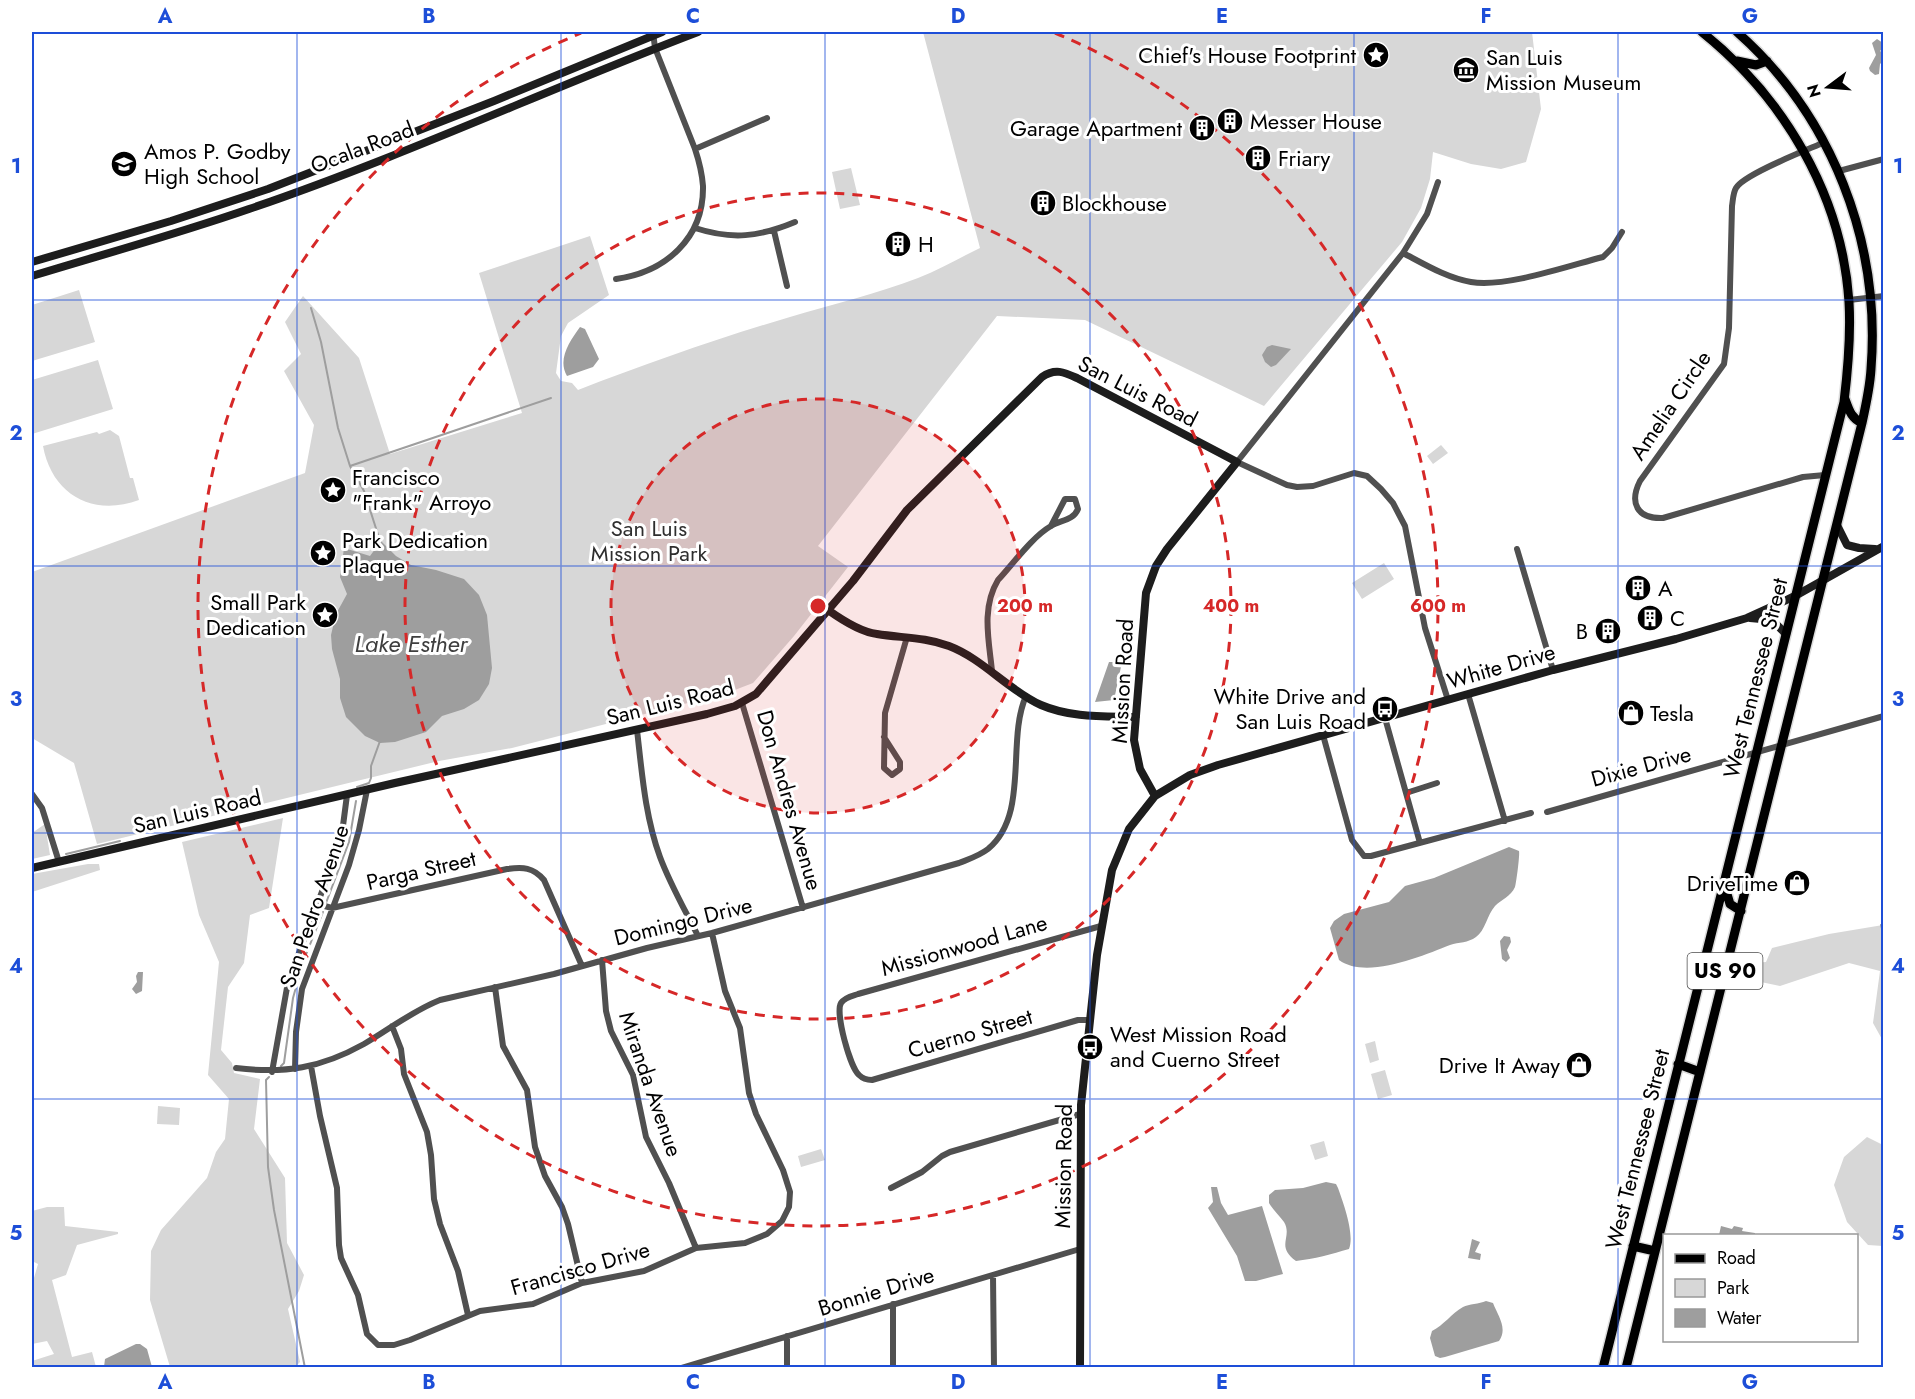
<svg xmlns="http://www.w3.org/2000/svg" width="1915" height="1399" viewBox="0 0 1915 1399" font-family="Jost,sans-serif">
<rect width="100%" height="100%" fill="#fff"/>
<path fill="#d7d7d7" d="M923,32H1532L1541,109L1526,162L1501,169L1471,164L1433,152L1430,179L1421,208L1402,242L1264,406L1085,320L997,316L818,546L848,567L794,636L753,683L727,693L512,748L439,761L97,844L74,763L32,738V572L305,473L314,425L284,371L301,354L285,322L303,296L359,358L390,454L522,413L479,273L590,236L609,295L568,323L561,336L556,373L561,381L572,383L578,390C648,363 719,338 790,317C833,304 876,294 918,278C939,270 959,258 980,248Z
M851,168L860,205L840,209L832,172Z
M79,290L95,342L32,361V305Z
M98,360L113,409L32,434V380Z
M110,430L119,436L130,478H133L139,500C93,517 52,495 43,446L97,432L99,434Z
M1441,445L1448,453L1433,464L1427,456Z
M1384,563L1394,579L1362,599L1352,583Z
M283,818L269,908L250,915L244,963L228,987L221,1050L232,1063L234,1073L260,1079L254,1129L285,1178L287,1243L304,1275L299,1291L288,1309L300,1362L294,1368L170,1367L150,1300L151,1251L161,1230L207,1178L216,1152L225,1139L229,1099L208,1075L219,962L199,915L182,842Z
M45,824L50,855L32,859V833Z
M88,864H99L100,870L32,892V874Z
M1883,925V1041L1873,1023L1880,971L1849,963L1780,986L1737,977L1738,964L1766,962L1772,948L1829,934Z
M1375,1041L1379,1060L1370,1063L1365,1044Z
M1385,1070L1392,1095L1378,1099L1371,1074Z
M158,1106L180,1108L179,1125L157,1124Z
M1867,1137L1883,1145V1246L1868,1245L1847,1222L1834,1185L1844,1157Z
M1324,1141L1328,1156L1315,1160L1310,1145Z
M821,1149L825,1160L801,1167L798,1156Z
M47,1207H64L65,1226L118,1232V1234L77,1245L66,1275L52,1280L72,1357L92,1352L96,1367H32V1361L54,1354L47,1341L32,1344V1285L38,1264L32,1261V1211Z"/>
<path fill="#9e9e9e" d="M1877,39L1883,43V48L1880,51L1883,53V61L1880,64L1879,74L1875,75L1870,71L1869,68L1876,55L1872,43Z
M580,327L585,329L599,359L593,367L567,376C557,359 570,341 580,327Z
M1272,345L1291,349L1276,365L1271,367L1265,362L1262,355L1267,347Z
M381,541L396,556L411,565L436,570L464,579L479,595L487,615L492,668L489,684L479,700L464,709L442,716L426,732L395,742L380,743L365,736L346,717L340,698V679L332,649L331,635L336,614L347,594L340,577L344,548L370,556Z
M1109,662H1122L1114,700L1095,702Z
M1509,847L1519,851C1520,855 1516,884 1515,887C1511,896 1501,900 1495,906C1487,915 1485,931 1476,937C1468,943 1459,942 1450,945C1422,956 1366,980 1339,960L1330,928L1334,921L1344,914L1389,902L1405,886L1434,878Z
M1504,936L1510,937L1511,942L1507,950L1510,958L1506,962L1502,959L1500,941Z
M138,972H143L142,991L136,994L132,989L137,982L136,976Z
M1326,1182L1336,1184L1338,1188C1343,1202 1355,1234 1349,1249C1332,1254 1314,1259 1296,1261C1275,1246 1293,1237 1284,1222C1280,1216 1273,1210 1269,1203V1195L1275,1190L1303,1188Z
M1211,1187H1217L1221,1203L1228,1215L1262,1206L1283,1274L1256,1281H1245L1237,1256L1208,1208L1213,1202Z
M1721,1226L1732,1229L1734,1226L1743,1228L1742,1231L1755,1233V1235H1719Z
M1472,1239L1480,1242L1475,1252L1481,1254L1480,1260L1468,1258Z
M1486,1301L1493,1303C1498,1316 1508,1328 1499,1341L1445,1357L1440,1358L1435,1356L1430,1338L1432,1331C1444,1325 1451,1314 1463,1307C1469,1304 1479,1304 1486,1301Z
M136,1344H140L147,1349L152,1367H104L105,1359Z"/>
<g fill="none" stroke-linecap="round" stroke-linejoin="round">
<path stroke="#9e9e9e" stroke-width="2" d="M311,308L321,342L338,428L350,466L364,491L381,544
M350,466L551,398
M357,787L369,783L371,778V766L380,741
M66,854L120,841
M326,903L349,842L356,801
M1881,925L1884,936
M281,1066L284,1063L293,998L303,962L323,912
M269,1077L266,1080L268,1167L274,1210L305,1368"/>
<defs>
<path id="primary" d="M1737,61L1756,65L1767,61
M1845,399C1849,410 1851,418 1862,423
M1724,884L1730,904L1741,911
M1678,1064L1700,1072
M1633,1246L1655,1251
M1603,1368L1844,402C1848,369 1851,336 1849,302C1842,195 1784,98 1702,32
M1626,1368L1862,423C1866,405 1870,387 1871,369C1881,242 1832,116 1737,32"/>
</defs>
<use href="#primary" stroke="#dbdbdb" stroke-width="12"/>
<path stroke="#505050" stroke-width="6" d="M1825,142C1807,150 1744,174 1736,188C1733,193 1733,200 1732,206L1729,328L1724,364L1640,481C1629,503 1637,519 1663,518L1803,477L1825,475
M695,149L767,118
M1839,171L1884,159
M1438,182L1427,214L1403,253L1237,462L1287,485L1297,487L1313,486L1354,473L1367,476L1381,489L1393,503L1405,526L1425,628L1448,700
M695,228C732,240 759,237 795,222
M774,231L787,286
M1403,253C1424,264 1447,278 1471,282C1505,288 1568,266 1603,257L1612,248L1622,232
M616,279C666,272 704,238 703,186C702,173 699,161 695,149L655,48L653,32
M1849,300L1884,296
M1517,549L1553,670
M992,671C989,641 981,608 998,580C1013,564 1032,537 1051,526C1060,520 1073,521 1078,509L1075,499H1065L1051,526
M1468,694L1505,821
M742,703L803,908
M1385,718L1420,843
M637,730C642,773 645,816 660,857C670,884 685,910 698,936
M1323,735L1352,840L1364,856H1371L1531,813
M884,737L900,762V769L892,775L884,768L885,713L907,637
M1406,793L1437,783
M32,794L42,808L59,862
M1547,812L1884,716
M317,904L332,908L507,869C523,867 533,867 544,880L582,966
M602,960L606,1011L611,1031L633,1075L646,1137L669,1183L696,1248
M495,987L503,1046L527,1090L535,1147L545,1176L562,1207L568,1224L582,1283
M1089,1020H1078L872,1080C867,1080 863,1079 859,1075C850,1067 835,1013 841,1003C845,997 852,996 858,994L1101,926
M392,1026L401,1049L404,1074L427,1132L431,1155L434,1199L440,1224L458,1271L468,1315
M311,1066L320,1116L337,1188L339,1245L341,1258L358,1295L367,1334L378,1345H394L410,1340L480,1311L533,1304L582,1283L644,1271L696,1248L745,1243L767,1234L782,1221L789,1207L790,1192L783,1170L756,1114L749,1093L740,1028L725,991L712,933
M236,1068C285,1074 321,1068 364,1044C390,1029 412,1011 440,1000L554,974L647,948L712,933L959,863C969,859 979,856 988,849C1030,814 1006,741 1026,696
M295,1069L296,1032L302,989L349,865L359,830L367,790
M272,1072L288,982L341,841L347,795
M891,1188L922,1172L942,1156L950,1152L1080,1114
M993,1275L994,1368
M681,1368L1080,1249
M787,1368V1336
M893,1368V1304
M1881,1368L1884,1367"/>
<path stroke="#1d1d1d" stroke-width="8" d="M32,262L171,221L268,189L494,101L662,32
M32,276C104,254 177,234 249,209C402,157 548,89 698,32
M1837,525L1847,545L1859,548L1875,549
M828,610C842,620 860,632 877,634C901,638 925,637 949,646C983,659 1008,690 1041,705C1071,718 1104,716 1136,717
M1750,618L1772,620L1786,634
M32,868L395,783L707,714L735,706L756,694L853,581L907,510L1042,377C1055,368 1064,372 1077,378L1237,462L1167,549L1156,566L1146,593L1134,740L1140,769L1155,796
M1080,1368L1081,1105L1097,955L1112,870L1129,829L1155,796L1190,775L1218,765L1553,670L1676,639L1747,618L1795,596L1884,546"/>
<use href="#primary" stroke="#000" stroke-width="9"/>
</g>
<path fill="none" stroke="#1d4ed8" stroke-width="1.5" stroke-opacity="0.55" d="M297,32V1368M561,32V1368M825,32V1368M1090,32V1368M1354,32V1368M1618,32V1368M32,300H1884M32,566H1884M32,833H1884M32,1099H1884"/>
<circle cx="818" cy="606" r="207" fill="#d62828" fill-opacity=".12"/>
<g fill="none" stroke="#d62828" stroke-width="3" stroke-dasharray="10 8">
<circle cx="818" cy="606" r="207"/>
<circle cx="818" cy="606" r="413"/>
<path d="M1055 33A620 620 0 1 1 581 33"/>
</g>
<defs>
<symbol id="sight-disc" viewBox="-11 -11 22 22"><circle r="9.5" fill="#000" stroke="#fff"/><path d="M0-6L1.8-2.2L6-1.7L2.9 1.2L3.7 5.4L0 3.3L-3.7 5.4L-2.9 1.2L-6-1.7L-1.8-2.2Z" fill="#fff"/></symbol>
<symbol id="museum-disc" viewBox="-11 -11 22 22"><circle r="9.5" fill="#000" stroke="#fff"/><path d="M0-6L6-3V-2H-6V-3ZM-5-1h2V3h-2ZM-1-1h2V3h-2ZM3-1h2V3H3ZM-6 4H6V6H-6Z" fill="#fff"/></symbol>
<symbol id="building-disc" viewBox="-11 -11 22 22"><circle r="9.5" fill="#000" stroke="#fff"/><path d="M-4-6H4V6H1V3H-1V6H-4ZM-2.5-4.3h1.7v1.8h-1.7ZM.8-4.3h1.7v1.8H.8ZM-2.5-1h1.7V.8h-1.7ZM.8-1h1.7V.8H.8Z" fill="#fff"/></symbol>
<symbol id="school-disc" viewBox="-11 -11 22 22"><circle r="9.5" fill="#000" stroke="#fff"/><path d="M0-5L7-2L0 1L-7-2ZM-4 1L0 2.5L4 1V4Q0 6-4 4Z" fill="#fff"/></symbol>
<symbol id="bus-disc" viewBox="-11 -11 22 22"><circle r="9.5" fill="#000" stroke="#fff"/><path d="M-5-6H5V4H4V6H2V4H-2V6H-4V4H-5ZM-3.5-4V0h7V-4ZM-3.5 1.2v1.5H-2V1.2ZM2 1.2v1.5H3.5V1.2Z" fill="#fff"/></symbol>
<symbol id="shop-disc" viewBox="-11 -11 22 22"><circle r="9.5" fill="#000" stroke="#fff"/><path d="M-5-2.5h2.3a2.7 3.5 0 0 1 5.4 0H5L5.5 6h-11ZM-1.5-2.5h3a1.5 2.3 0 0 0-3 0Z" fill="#fff"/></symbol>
</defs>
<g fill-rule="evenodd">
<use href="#sight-disc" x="1361" y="40" width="30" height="30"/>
<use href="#museum-disc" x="1451" y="55" width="30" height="30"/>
<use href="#building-disc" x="1215" y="106" width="30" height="30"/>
<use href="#building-disc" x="1187" y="113" width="30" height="30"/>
<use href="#building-disc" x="1243" y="143" width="30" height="30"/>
<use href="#school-disc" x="109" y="149" width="30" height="30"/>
<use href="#building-disc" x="1028" y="188" width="30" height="30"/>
<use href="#building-disc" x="883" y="229" width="30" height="30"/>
<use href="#sight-disc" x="318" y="475" width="30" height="30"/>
<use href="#sight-disc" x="308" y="538" width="30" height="30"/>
<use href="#building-disc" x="1623" y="573" width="30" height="30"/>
<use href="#sight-disc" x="310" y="600" width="30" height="30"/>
<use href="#building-disc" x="1635" y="603" width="30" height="30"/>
<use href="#building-disc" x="1593" y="616" width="30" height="30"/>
<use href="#bus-disc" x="1370" y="694" width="30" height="30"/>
<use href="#shop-disc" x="1616" y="698" width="30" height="30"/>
<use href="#shop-disc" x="1782" y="868" width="30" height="30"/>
<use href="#bus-disc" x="1075" y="1032" width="30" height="30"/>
<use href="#shop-disc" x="1564" y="1050" width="30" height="30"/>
</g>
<g text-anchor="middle" stroke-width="6" stroke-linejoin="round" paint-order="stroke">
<rect fill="#fff" stroke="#4c4c4c" stroke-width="1.5" x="1687.5" y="953" width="75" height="36" rx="4.5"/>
<g font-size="21" font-weight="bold" fill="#000">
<text x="1725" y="978">US 90</text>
</g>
<g font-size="22" fill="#000" stroke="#fff" text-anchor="start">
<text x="1356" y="63" text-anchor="end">Chief's House Footprint</text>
<text x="1486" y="65">San Luis<tspan x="1486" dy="25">Mission Museum</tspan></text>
<text x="1250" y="129">Messer House</text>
<text x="1182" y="136" text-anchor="end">Garage Apartment</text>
<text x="144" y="159">Amos P. Godby<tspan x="144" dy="25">High School</tspan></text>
<text x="1278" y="166">Friary</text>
<text x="1062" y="211">Blockhouse</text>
<text x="918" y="252">H</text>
<text x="352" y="485">Francisco<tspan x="352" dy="25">"Frank" Arroyo</tspan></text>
<text x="342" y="548">Park Dedication<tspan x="342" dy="25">Plaque</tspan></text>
<text x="1658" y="596">A</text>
<text x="306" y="610" text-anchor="end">Small Park<tspan x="306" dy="25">Dedication</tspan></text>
<text x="1670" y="626">C</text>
<text x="1588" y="639" text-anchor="end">B</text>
<text x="1366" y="704" text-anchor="end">White Drive and<tspan x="1366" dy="25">San Luis Road</tspan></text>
<text x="1650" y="721">Tesla</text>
<text x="1778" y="891" text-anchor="end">DriveTime</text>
<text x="1110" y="1042">West Mission Road<tspan x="1110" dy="25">and Cuerno Street</tspan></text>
<text x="1560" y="1073" text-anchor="end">Drive It Away</text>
</g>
<g font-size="22" fill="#000" stroke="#fff">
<text transform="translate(362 147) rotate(-21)" y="8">Ocala Road</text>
<text transform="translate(1138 391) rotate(27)" y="8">San Luis Road</text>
<text transform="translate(1670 405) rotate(-56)" y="8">Amelia Circle</text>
<text transform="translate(1501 666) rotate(-16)" y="8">White Drive</text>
<text transform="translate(1755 678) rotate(-76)" y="8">West Tennessee Street</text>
<text transform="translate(1122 681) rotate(-87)" y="8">Mission Road</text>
<text transform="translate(670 702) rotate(-14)" y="8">San Luis Road</text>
<text transform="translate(1641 766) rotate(-15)" y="8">Dixie Drive</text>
<text transform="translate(790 800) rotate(74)" y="8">Don Andres Avenue</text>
<text transform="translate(197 811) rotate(-13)" y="8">San Luis Road</text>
<text transform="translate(421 870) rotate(-13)" y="8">Parga Street</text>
<text transform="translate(314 906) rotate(-71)" y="8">San Pedro Avenue</text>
<text transform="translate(683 921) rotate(-14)" y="8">Domingo Drive</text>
<text transform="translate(964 945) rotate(-16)" y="8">Missionwood Lane</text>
<text transform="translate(970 1033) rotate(-16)" y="8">Cuerno Street</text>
<text transform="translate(651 1084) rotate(71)" y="8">Miranda Avenue</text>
<text transform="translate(1637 1149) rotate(-76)" y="8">West Tennessee Street</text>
<text transform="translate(1063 1166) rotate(-89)" y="8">Mission Road</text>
<text transform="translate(580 1268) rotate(-16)" y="8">Francisco Drive</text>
<text transform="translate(876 1291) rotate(-17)" y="8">Bonnie Drive</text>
</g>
<g font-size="22" fill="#2e2e2e" stroke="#fff">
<text x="649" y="536">San Luis<tspan x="649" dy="25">Mission Park</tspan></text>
</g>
<g font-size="24" font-style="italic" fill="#3f3f3f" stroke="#fff">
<text x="411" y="652">Lake Esther</text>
</g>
</g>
<circle cx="818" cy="606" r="9" fill="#d62828" stroke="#fff" stroke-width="3"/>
<g font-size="18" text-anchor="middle" font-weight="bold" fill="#d62828" stroke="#fff" stroke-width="6" stroke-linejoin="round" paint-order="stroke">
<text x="1025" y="612">200 m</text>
<text x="1231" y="612">400 m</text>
<text x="1438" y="612">600 m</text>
</g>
<rect width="1915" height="1399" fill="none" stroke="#ffffff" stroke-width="66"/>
<rect x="1663" y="1234" width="195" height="108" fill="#ffffff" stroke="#999999" stroke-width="1.5"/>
<rect x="1675" y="1254" width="30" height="9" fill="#000000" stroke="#999999" stroke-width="1.5"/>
<text x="1717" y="1264" font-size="18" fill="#000000">Road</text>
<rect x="1675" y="1279" width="30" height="18" fill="#d7d7d7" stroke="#999999" stroke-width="1.5"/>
<text x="1717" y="1294" font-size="18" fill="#000000">Park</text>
<rect x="1675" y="1309" width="30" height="18" fill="#9e9e9e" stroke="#999999" stroke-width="1.5"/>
<text x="1717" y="1324" font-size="18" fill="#000000">Water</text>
<g transform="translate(1828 87) rotate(254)" stroke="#ffffff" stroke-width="4.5" paint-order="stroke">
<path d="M0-4.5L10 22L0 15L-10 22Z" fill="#000000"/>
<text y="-9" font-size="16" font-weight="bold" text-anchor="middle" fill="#000000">N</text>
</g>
<rect x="33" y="33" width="1849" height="1333" fill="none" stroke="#1d4ed8" stroke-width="2"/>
<g font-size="20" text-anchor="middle" font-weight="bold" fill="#1d4ed8">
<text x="165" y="23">A</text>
<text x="429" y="23">B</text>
<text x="693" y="23">C</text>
<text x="958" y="23">D</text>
<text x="1222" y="23">E</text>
<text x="1486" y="23">F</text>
<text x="1750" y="23">G</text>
<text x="16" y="173">1</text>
<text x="1898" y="173">1</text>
<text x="16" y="440">2</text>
<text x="1898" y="440">2</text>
<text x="16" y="706">3</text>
<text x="1898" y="706">3</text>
<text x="16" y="973">4</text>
<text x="1898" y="973">4</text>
<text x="16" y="1240">5</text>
<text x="1898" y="1240">5</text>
<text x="165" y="1389">A</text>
<text x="429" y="1389">B</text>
<text x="693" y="1389">C</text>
<text x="958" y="1389">D</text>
<text x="1222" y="1389">E</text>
<text x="1486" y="1389">F</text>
<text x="1750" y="1389">G</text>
</g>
</svg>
